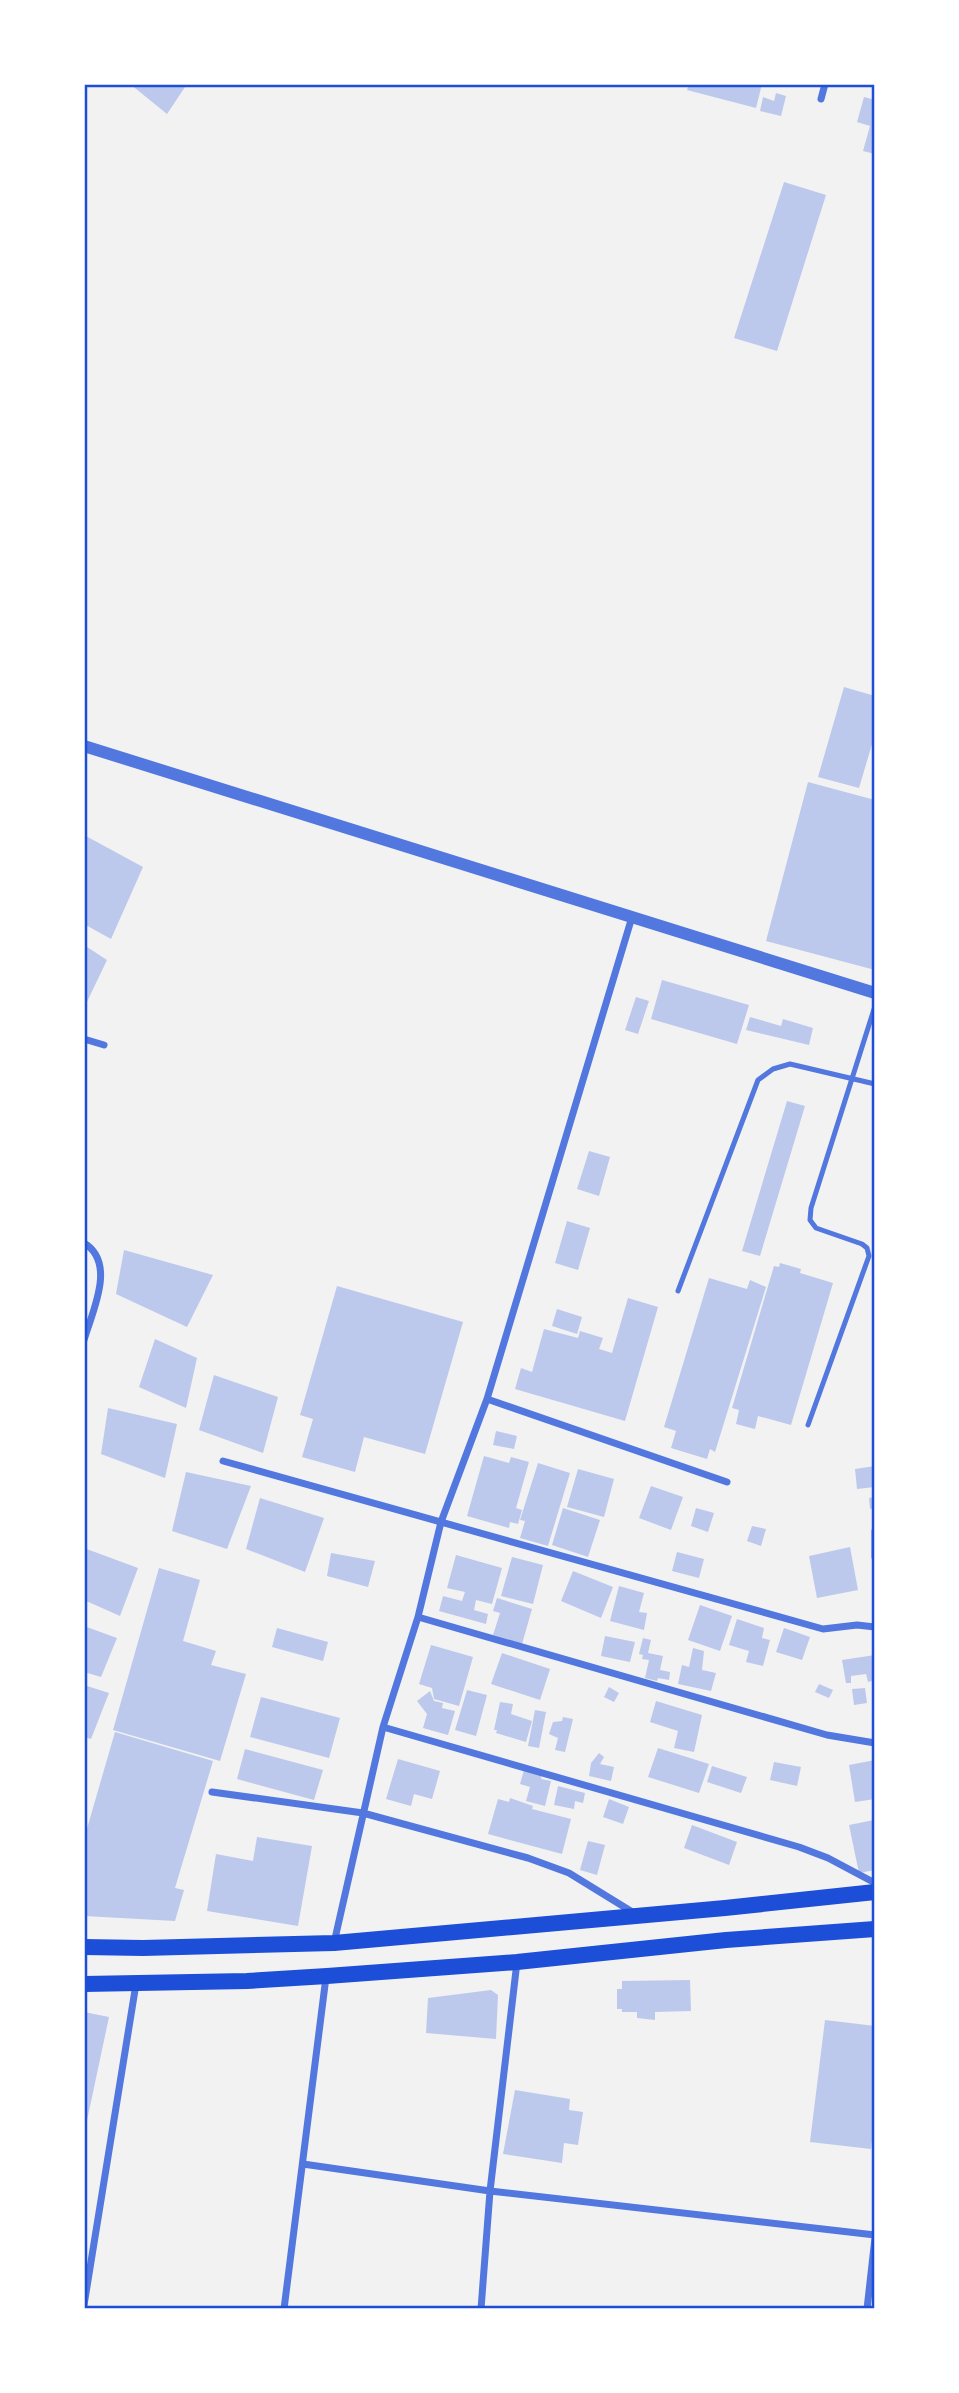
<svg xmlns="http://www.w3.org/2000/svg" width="959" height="2393" viewBox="0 0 959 2393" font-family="'IBM Plex Sans',sans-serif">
<rect width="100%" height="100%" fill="#f2f2f2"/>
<path fill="#bdc9ec" d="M130,84H187L167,114Z
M689,84H762L756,108L687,90Z
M776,93L786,96L781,116L760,111L763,97L774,101Z
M864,97L875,100V154L863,151L870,126L857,122Z
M784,182L826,195L777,351L734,338Z
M844,687L875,696V734L859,788L818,777Z
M808,782L875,800V970L766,941Z
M84,835L143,867L111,939L84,924Z
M84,945L107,960L86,1004L84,1003Z
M662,980L749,1005L737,1044L651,1019Z
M636,997L649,1001L638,1034L625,1030Z
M750,1017L781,1026L783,1019L813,1028L809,1045L746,1030Z
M787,1101L805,1106L760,1256L742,1251Z
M589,1151L610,1157L599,1196L577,1189Z
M567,1221L590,1228L578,1270L555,1263Z
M124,1250L213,1275L187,1327L116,1294Z
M780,1263L801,1269L800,1273L833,1283L791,1425L758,1416L755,1429L736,1424L739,1410L732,1408L774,1266L779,1267Z
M709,1278L747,1289L750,1280L766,1287L715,1452L710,1449L707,1459L671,1448L676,1431L664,1427Z
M337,1286L463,1322L425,1454L364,1437L355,1472L302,1457L313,1419L300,1415Z
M628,1298L658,1307L625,1421L515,1389L521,1368L532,1372L544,1329L578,1338L580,1331L603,1338L599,1349L612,1353Z
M557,1309L582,1317L577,1334L552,1326Z
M155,1339L197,1358L186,1408L139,1387Z
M214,1375L278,1397L263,1453L199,1430Z
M108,1408L177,1424L165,1478L101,1454Z
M496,1431L517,1436L514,1449L493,1445Z
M484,1456L509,1463L511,1457L529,1462L516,1508L522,1510L518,1524L510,1522L509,1528L467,1516Z
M538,1463L570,1473L548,1546L520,1538L525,1521L520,1520Z
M875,1466V1487L857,1489L855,1469Z
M578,1469L614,1479L604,1517L567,1507Z
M186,1472L251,1486L227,1549L172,1531Z
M651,1486L683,1497L671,1530L639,1518Z
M875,1497V1508L870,1509L869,1498Z
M260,1498L324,1518L305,1572L246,1549Z
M563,1508L600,1520L588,1557L552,1545Z
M696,1508L714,1513L708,1532L691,1526Z
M752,1526L766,1529L761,1546L747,1541Z
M850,1547L858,1590L817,1598L809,1556Z
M84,1548L138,1568L120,1616L84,1600Z
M677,1552L704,1559L699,1578L672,1571Z
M331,1553L375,1561L368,1587L327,1576Z
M456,1555L502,1568L492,1604L476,1600L474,1610L488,1614L486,1624L439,1611L443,1596L462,1601L465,1592L447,1588Z
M512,1557L543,1565L533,1604L501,1596Z
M159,1568L200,1580L183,1641L216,1651L211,1665L246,1674L220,1761L113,1730Z
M573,1571L613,1587L601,1618L561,1601Z
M619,1586L644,1593L639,1612L647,1613L644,1630L610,1621Z
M497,1598L532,1609L522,1644L493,1635L500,1613L493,1611Z
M700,1605L732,1616L720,1651L688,1640Z
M737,1619L764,1628L762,1638L770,1640L763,1666L746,1662L749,1651L729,1645Z
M84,1626L117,1638L101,1677L84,1672Z
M277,1628L328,1642L323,1661L272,1647Z
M784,1628L810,1637L802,1660L776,1652Z
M605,1636L635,1642L630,1662L601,1656Z
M643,1638L651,1640L648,1653L663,1656L660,1670L670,1672L669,1680L658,1678L657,1681L645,1678L649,1660L642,1659L643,1655L639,1654Z
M431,1645L473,1657L459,1706L434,1699L432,1688L419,1684Z
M693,1648L704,1651L702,1670L716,1673L711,1691L678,1684L682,1665L689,1667Z
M502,1653L550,1669L540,1700L491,1684Z
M875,1655V1680L868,1682L866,1674L851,1676V1683H846L842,1660Z
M819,1684L833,1690L829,1698L815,1692Z
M84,1685L109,1693L91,1739L84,1737Z
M609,1687L619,1693L614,1702L604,1697Z
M865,1688L867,1703L854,1705L852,1689Z
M467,1690L487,1695L476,1736L455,1730Z
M430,1691L434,1701L443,1703L442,1708L455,1711L448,1735L423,1728L427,1714L417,1701Z
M261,1697L340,1718L329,1758L250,1737Z
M656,1701L702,1715L694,1752L674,1748L678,1731L650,1722Z
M500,1702L513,1704L511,1714L532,1721L526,1742L496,1733L497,1730H494Z
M535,1710L546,1712L539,1748L528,1746Z
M563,1717L573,1719L565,1752L555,1750L558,1738L549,1734L553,1722L562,1721Z
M115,1732L213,1761L175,1888L184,1890L175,1921L84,1916V1839Z
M658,1748L709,1764L699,1793L648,1777Z
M245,1749L323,1770L314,1800L237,1779Z
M599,1753L604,1757L600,1764L614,1767L611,1781L589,1776L591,1763Z
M398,1759L440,1771L432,1799L414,1794L411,1806L386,1799Z
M875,1760V1799L855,1802L849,1765Z
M774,1762L801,1767L797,1786L770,1780Z
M712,1766L747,1777L741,1793L707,1782Z
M524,1770L542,1774L541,1779L551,1781L545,1806L526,1801L530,1787L520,1784Z
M558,1786L585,1793L583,1803L575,1801L574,1809L554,1805Z
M510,1798L533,1806L532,1809L571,1819L562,1854L488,1834L498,1799L509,1802Z
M609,1799L629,1807L623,1824L603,1817Z
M874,1820L875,1870L859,1873L849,1825Z
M692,1825L737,1842L729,1865L684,1848Z
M257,1837L312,1846L298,1926L207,1911L216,1854L253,1861Z
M588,1841L605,1845L597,1875L580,1870Z
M690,1980L691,2011L655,2012V2020L637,2018V2012H622V2009H617V1989H622V1981Z
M491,1990L498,1995L496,2039L426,2033L428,1998Z
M84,2012L109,2017L85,2130H84Z
M825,2020L875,2026V2114L871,2149L810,2142Z
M515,2090L570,2099L569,2110L583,2112L578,2145L564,2143L562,2163L503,2154Z"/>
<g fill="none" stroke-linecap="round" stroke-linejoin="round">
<path stroke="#5277de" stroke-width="5" d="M678,1291L758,1080L773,1069L790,1064L875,1084
M808,1425L869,1256L867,1248L862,1244L816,1228L810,1220L811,1208L875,1006"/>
<path stroke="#5277de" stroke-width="7" d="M821,99L825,84
M84,1039L104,1045
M84,1243C117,1263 92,1312 84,1340
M487,1399L727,1482
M223,1461L823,1629L857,1625L875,1627
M875,1531V1557
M418,1617L827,1735L875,1743
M383,1727L799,1847L828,1858L875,1883
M212,1792L363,1813L528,1858L569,1873L634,1913
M334,1943L383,1727L418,1617L441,1522L487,1399L632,917
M303,2164L490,2191L875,2235
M84,2305L136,1984
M284,2309L326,1977
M481,2309L490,2191L517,1962
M867,2309L875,2238"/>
<path stroke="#5277de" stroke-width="12" d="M84,746L875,993"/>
<path stroke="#1d4ed8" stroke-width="16" d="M84,1947L143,1948L334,1943L725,1908L875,1892
M84,1984L247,1981L327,1976L517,1962L726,1940L875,1929"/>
</g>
<rect width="959" height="2393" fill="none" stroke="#ffffff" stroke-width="172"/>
<rect x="86" y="86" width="787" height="2221" fill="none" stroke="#1d4ed8" stroke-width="2.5"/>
</svg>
